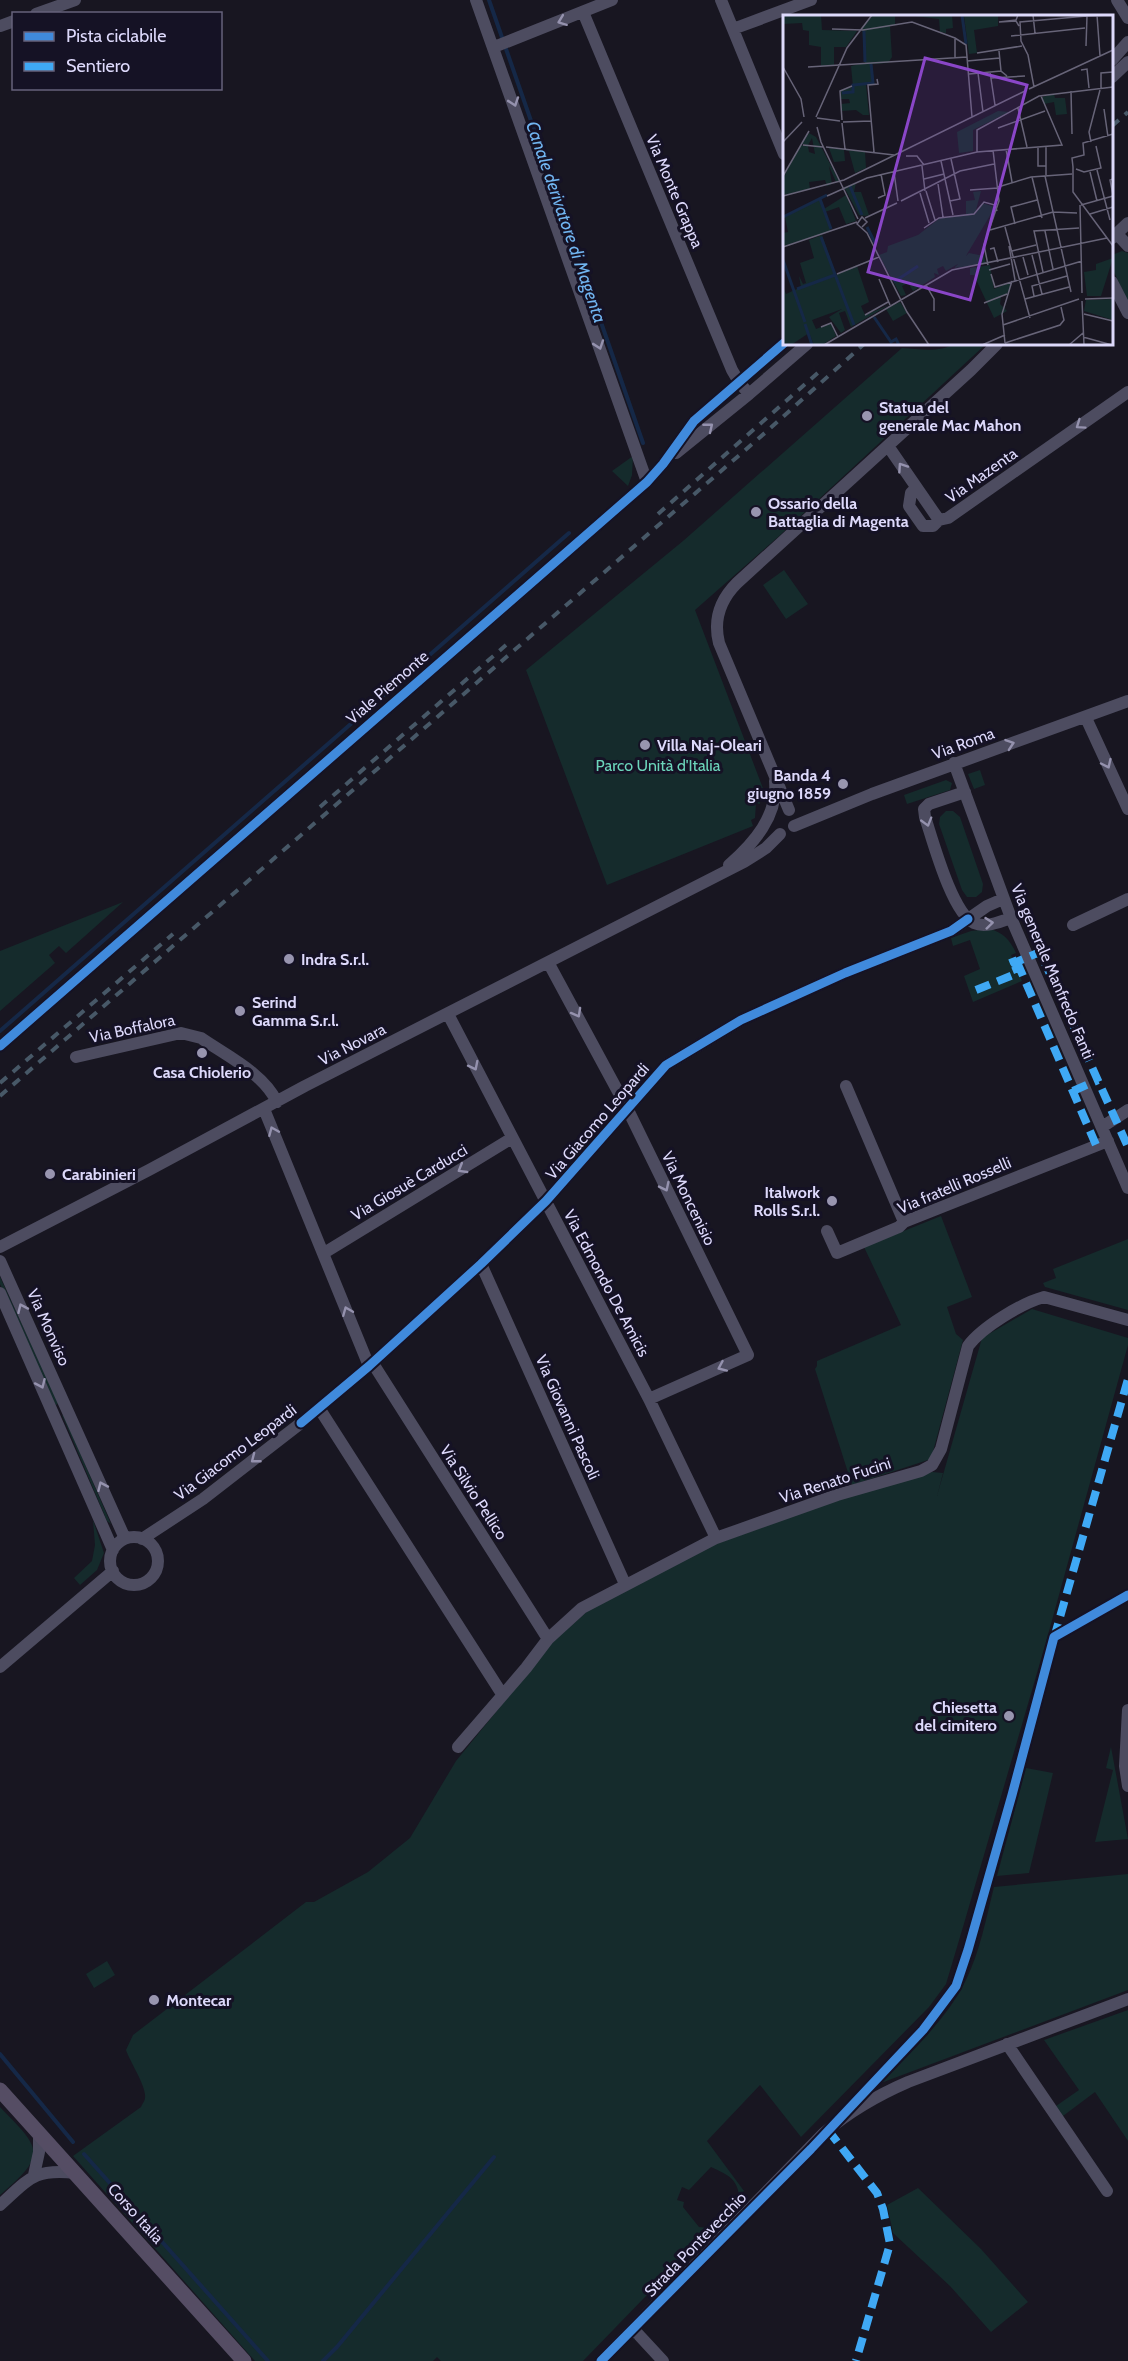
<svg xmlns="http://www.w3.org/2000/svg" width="1128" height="2361" viewBox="0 0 1128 2361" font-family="Cabin,sans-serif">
<rect width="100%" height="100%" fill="#181621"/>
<path fill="#152b2c" d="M1122,251L1128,253V302L1112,268V255Z
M954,344H986L778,537L695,610L764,791L759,792L760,804L756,803L755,818L751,820L753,826L607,885L526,670L683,541L902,348C919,349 939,353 954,344Z
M633,456L632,475L628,486L612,471Z
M784,570L808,604L786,619L763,585Z
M980,770L985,785L974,789L968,774Z
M946,780L952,783L950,790L907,804L904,795Z
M946,811H953L960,817L983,884L982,892L976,897H967L962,890L939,824L940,817Z
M123,902L66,953L59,946L49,955L55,963L0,1011V951Z
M989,929C1003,932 1010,940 1016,953L1011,955L1022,981L973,1002L964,976L980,969L970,940L953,946L951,938L971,931Z
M941,1216L972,1297L947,1307L956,1334L963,1340L931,1459L852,1485L815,1369L817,1366V1361L901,1325L864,1247Z
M1128,1239V1310L1045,1287L1043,1283L1056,1278L1053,1269Z
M0,1277L58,1402L57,1405L55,1404L0,1284Z
M1032,1309L1128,1338V1345L1046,1642L963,1927L946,1984L929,2007L801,2137L760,2085L707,2141L744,2191L739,2195C737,2178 726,2174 711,2167L689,2190L682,2187L677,2200L684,2202L683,2207L699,2227L708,2228L709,2231L583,2361H441L437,2357L433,2361H255L73,2156L141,2107C142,2104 145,2101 145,2098C147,2087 130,2062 126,2050L133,2035L306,1902H314L368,1872L410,1838L456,1761L531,1669L546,1648L591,1608L713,1545L850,1495L932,1472L943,1473L937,1496L982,1338Z
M62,1415L64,1416L111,1524L107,1521Z
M93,1520L104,1553L97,1570L80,1585L74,1578L92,1561L95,1545Z
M1111,1747L1128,1839L1095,1842L1113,1770L1106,1768Z
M1026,1768L1053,1773L1029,1873L997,1876Z
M1128,1874V1990L881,2083C910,2053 948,2018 966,1980C980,1951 986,1919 994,1887Z
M107,1961L115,1975L94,1988L86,1974Z
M1128,2010V2141L1095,2092L1063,2116L1056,2106L1079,2090L1044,2040Z
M0,2107C40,2148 49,2154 0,2195Z
M918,2188L981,2249L1028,2302L991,2332L950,2286L893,2233L887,2205Z"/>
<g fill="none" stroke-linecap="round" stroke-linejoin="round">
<path stroke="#152847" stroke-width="4" d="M489,0L643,443
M0,1031L569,533
M0,2054L73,2142
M84,2154L268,2361
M323,2361L337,2347L494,2157"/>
<path stroke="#4d4c60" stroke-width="12" d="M476,0L647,482
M721,0L784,154
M1117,0L1128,18
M583,12L732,370L739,382L749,394
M36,14L75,0
M0,26L14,21
M733,29L811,0
M494,47L612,0
M1112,60L1128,42
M1112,77L1128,62
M1117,234L1128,246
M1112,238L1128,223
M1112,282L1128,313
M888,446L939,520
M676,453L749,394L807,344
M916,488L911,493L909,506L923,526H933L939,520L948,518L1128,392
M1086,718L1128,809
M954,763L1011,918L1128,1188
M965,792L929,804L924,809L925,817C933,841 952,913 974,923C985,928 1000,922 1011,918
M789,810L719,643C713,619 720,600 737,583L971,370L997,344
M794,826L872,794L1128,701
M729,865C754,843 778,816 775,781
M1073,925L1128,899
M548,962L628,1110L748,1355L649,1399
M448,1014L649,1399L716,1538
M0,1046L647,482L663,464L694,421L784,343
M76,1057L181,1033L201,1038C227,1056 263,1073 277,1102
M846,1086L904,1222
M264,1109L369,1366
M1102,1127L1128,1110
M827,1231L837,1253L899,1227L904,1222L1108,1141
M0,1247L149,1170L305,1086L744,862L766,848L780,834
M324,1253L512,1138
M0,1261L123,1534L127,1538
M481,1264L625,1584
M0,1293L113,1550
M372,1362L548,1639
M319,1408L502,1694
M110 1561a24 24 0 1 1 48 0a24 24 0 1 1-48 0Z
M142,1539L203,1499L301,1423L369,1366L481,1264L546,1201L666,1065L741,1020L845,973L951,931L987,906L1003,899
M0,1667L113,1571
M1128,1710L1125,1766L1128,1786
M458,1747L526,1668L548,1639L582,1608L716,1538L837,1495L921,1471L932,1465L941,1449L968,1346C982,1327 1022,1303 1044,1297L1128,1320
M1007,2044L1107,2191
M34,2175L39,2152V2132
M0,2205C29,2179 34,2168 76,2173
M631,2331L637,2333L663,2361
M601,2361L824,2133C850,2111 878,2095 908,2082L1128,1999"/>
<path stroke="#554d64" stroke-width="15" d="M0,2090L244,2361"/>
<path stroke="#475867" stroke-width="4" stroke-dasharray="9 8" stroke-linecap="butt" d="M1112,126L1128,112
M658,514L820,371
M320,807L506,645
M0,1083L173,934
M0,1096L766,432L864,344"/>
<path stroke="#3fa9f5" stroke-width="8" stroke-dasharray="15 8" stroke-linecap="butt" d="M1012,958L1014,963L1040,952L1128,1147
M1017,962L1096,1145
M976,990L1018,973L1015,966
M1073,1091L1098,1080
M1054,1638L1128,1379
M828,2130L877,2193L883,2209L890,2244L856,2361"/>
<defs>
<path id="cycleway" d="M0,1046L647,482L663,464L694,421L784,343
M301,1423L369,1366L481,1264L546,1201L666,1065L741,1020L845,973L951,931L968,919
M601,2361L811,2149L923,2030L956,1986L968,1950L1012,1795L1054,1637L1128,1595"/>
</defs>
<use href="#cycleway" stroke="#151225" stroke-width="13"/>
<use href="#cycleway" stroke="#408adc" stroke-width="9"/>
</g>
<defs><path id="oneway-chevron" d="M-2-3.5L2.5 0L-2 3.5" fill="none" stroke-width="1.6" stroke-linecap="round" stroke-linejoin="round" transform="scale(1.5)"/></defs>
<g stroke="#9592ae">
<use href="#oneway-chevron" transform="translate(562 21) rotate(159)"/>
<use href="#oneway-chevron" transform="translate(514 102) rotate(71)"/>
<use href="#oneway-chevron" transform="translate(599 345) rotate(71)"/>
<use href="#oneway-chevron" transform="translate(1080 425) rotate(145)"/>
<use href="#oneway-chevron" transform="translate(709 427) rotate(-39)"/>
<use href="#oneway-chevron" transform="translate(902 467) rotate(-124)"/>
<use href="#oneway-chevron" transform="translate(1010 744) rotate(-19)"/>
<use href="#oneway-chevron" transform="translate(1107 764) rotate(65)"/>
<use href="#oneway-chevron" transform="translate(927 822) rotate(74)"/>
<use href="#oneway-chevron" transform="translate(989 923) rotate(-6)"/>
<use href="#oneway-chevron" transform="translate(577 1013) rotate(61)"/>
<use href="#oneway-chevron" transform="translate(474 1066) rotate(63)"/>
<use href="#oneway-chevron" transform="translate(273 1131) rotate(-113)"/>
<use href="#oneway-chevron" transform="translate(462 1169) rotate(149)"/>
<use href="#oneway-chevron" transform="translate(665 1187) rotate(64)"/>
<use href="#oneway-chevron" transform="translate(22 1308) rotate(-114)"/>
<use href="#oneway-chevron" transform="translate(347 1311) rotate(-112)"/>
<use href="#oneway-chevron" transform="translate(722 1367) rotate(156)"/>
<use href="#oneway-chevron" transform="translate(41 1384) rotate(66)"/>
<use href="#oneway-chevron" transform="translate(255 1459) rotate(142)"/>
<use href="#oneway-chevron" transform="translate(102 1486) rotate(-114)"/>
</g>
<g fill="#9895af" stroke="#151225" stroke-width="2">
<circle cx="867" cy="416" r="6"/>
<circle cx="756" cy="512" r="6"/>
<circle cx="645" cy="745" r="6"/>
<circle cx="843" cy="784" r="6"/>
<circle cx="289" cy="959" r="6"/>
<circle cx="240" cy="1011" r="6"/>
<circle cx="202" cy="1053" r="6"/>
<circle cx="50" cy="1174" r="6"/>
<circle cx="832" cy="1201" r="6"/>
<circle cx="1009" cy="1716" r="6"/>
<circle cx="154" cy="2000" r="6"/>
</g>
<g text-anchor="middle" stroke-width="6" stroke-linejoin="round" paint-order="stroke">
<g font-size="16" fill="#ddd9fb" stroke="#151225">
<text transform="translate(675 191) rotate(67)" y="6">Via Monte Grappa</text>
<text transform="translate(981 475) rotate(-35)" y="6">Via Mazenta</text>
<text transform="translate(387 687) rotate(-41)" y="6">Viale Piemonte</text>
<text transform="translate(963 743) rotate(-20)" y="6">Via Roma</text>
<text transform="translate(1053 971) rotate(67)" y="6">Via generale Manfredo Fanti</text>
<text transform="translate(132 1028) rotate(-12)" y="6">Via Boffalora</text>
<text transform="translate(352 1044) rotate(-27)" y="6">Via Novara</text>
<text transform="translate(597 1121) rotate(-49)" y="6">Via Giacomo Leopardi</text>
<text transform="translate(409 1182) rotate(-31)" y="6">Via Giosuè Carducci</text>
<text transform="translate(954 1185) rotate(-23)" y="6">Via fratelli Rosselli</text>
<text transform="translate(689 1198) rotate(64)" y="6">Via Moncenisio</text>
<text transform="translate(607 1283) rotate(62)" y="6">Via Edmondo De Amicis</text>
<text transform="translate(49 1327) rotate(66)" y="6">Via Monviso</text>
<text transform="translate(568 1417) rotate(66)" y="6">Via Giovanni Pascoli</text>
<text transform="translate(235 1452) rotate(-37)" y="6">Via Giacomo Leopardi</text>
<text transform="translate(835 1480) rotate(-18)" y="6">Via Renato Fucini</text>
<text transform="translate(474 1492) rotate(57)" y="6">Via Silvio Pellico</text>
<text transform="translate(136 2213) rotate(48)" y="6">Corso Italia</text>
<text transform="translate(695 2244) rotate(-46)" y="6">Strada Pontevecchio</text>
</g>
<g font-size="16" font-weight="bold" fill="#ddd9fb" stroke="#151225" text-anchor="start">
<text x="879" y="413">Statua del<tspan x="879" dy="18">generale Mac Mahon</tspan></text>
<text x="768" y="509">Ossario della<tspan x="768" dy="18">Battaglia di Magenta</tspan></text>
<text x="657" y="751">Villa Naj-Oleari</text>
<text x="831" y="781" text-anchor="end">Banda 4<tspan x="831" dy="18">giugno 1859</tspan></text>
<text x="301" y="965">Indra S.r.l.</text>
<text x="252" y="1008">Serind<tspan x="252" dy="18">Gamma S.r.l.</tspan></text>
<text x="202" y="1078" text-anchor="middle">Casa Chiolerio</text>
<text x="62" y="1180">Carabinieri</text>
<text x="820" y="1198" text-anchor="end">Italwork<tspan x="820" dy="18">Rolls S.r.l.</tspan></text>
<text x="997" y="1713" text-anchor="end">Chiesetta<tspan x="997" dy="18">del cimitero</tspan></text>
<text x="166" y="2006">Montecar</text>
</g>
<g font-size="16" fill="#6cd5bb" stroke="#151225">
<text x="658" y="771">Parco Unità d'Italia</text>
</g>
<g font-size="18" font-style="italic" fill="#71b5f1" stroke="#151225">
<text transform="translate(566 222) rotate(71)" y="6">Canale derivatore di Magenta</text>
</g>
</g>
<g transform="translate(783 15)">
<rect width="330" height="330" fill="#181621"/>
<path d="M0,0H38L39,15L74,16L63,32H51V50L38,51V32L26,30V16L20,15L19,8L0,9ZM90,0H112V10L107,11L109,42L105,48L89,49L91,68L83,70L86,100H80L73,95L59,96L58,89L67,88L66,84H58V75L70,72L68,51L82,48L79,12ZM169,0L170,13L163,14V18L157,17L156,4L132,1ZM215,0V11L191,15L194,38L186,39L181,1ZM271,79L272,83H282L284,99L273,100L271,87L261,89L259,82ZM215,96L226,97L190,115V136L176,138L174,117ZM26,118L33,122L56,166L53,167L46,151L49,169L44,171L42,165L26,167L27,174L0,180V163L18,130L25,131L26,137L32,139L29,123L25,130L19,129ZM46,133L82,137L83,153L72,158L66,136L61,135L62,146L51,147ZM73,168L71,177H78L86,200L82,201L76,200L61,172ZM198,176L192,199L199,188L212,192L180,246L163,256L160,251L154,254L156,260L151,258L152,262L130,276L125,268L119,271L123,280L118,281L96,240L104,237L105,231L135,220L157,203L183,199V186L192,185L190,177ZM63,180L73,206L63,209L56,192L42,197L48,216L0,231V218L5,217L2,202L37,184L41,194ZM39,220L63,288L53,260L74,251L86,287L78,291L82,300L106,290L68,312L62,296L56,298L62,315L58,318L46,302L59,294L29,305L33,314L48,308L53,321L39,330H31L26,318L8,330H0V272L3,279L18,272L16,261L20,269L23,268L17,248L31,243L26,225ZM186,238L201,241L203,249L171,253ZM330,243L318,281H304L301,257L313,255V249ZM207,250L211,274L229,267L224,279L218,282L217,289L224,296L211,303L191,260H187V253ZM330,284V305L301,296L303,285ZM117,287L124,298L110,306L103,294Z" fill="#152b2c"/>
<path fill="none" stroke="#152847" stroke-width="3" d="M179,0L183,29M81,16L82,47M59,78L70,77V70L90,68L88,49M67,171L79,200M37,184L48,214M0,202L44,180M84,212L93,230M38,222L71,310M0,245L22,307M111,267L135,251M14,274L52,260M91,302L108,327L113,324L116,330M22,309L29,330"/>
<path fill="none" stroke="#676478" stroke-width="1.5" d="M235,0L233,5L216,7L233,6L236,11M250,0L252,18M314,0L317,41M304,1L327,0M49,14L80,15L129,7L172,23L183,30L189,102M228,21L302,13M172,24V43M303,31L304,1M216,36L218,56L224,61M194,38L239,31M184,46L217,43M0,52L18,84L21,102M25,52L184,42M298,55L304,54L306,73M207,57L212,90M195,58L200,97M186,59L218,56M208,63L242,61M251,72L245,40L238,26L237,7L304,1M246,74L330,35M318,74V58L330,57M288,76L289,119M235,93L244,132M321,94L325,122M33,102L64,33L89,0M34,103L57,106M59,105L57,76L69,71M60,107L88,106M59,108L62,134M34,112L38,127L75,204M215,113L262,96M0,127L19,107M308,127L306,117L317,75M20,130L40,132M263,131V160M43,132L111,140M255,132V151H263M223,134L229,167M91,137L85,70L95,69L94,64M194,137V115L256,81L330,72M123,141H134L141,150M158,146L170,200M139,151L142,176M290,152V177L330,231M290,152L289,143L301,140L300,128L330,119M293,154L301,157L318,153L313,131M314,155L327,205M111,157L115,186M307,157L314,186M0,161L26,116M262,161L288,277M249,162L259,203M141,164L161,159M330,164L327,165L330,180M155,169L160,202M215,172L248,162L289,159M187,175L215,173M143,176L152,205M137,178L146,208M0,181L61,165L244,75M44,181L84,163L194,137L279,130L258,81M95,183L102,180L98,159M118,186L177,156L211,149M167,186L177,184L168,144M297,190L299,278M298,190L330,181M270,197L294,198M307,199L330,192M82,203L114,188M232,209L228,192L254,185M79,212L84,207L79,202L74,209L84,218L124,297L146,330M222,212L247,303M141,213L156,203L191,199L201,187L212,190L214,196M207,215L270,197M262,216L270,254M226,231L232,265M0,232L74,207M207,234L211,233L215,247M229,236L253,230M249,240L259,279M240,242L245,260M205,250L201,230L216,186L210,135M206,255L227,249M260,257L251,216L296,213M54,259L96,242M208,259L212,272L299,246M96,264L107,290M143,270L151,284V296M251,281L249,271L284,261M242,284L286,272M302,284L330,283M299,286L301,330M201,288L224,279M301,299L330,306M82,300L105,287M220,310L296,284M38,312L48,308L55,322M300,322L329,330M222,328L277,310L281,305L278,292M222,328L219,299L229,266M41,330L169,255L324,223M199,330L222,320M286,330L300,318"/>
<path fill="#8a46c8" fill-opacity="0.15" stroke="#8a46c8" stroke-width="3" d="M142,43L244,70L187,285L85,257Z"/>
<rect width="330" height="330" fill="none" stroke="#ddd9fb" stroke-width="3"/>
</g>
<rect x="12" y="12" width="210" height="78" fill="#151225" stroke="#65627b" stroke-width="1.5"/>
<rect x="24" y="32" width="30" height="9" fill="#408adc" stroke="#65627b" stroke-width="1.5"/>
<text x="66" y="42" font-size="18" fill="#ddd9fb">Pista ciclabile</text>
<rect x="24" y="62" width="30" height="9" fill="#3fa9f5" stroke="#65627b" stroke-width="1.5"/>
<text x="66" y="72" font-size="18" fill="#ddd9fb">Sentiero</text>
</svg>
